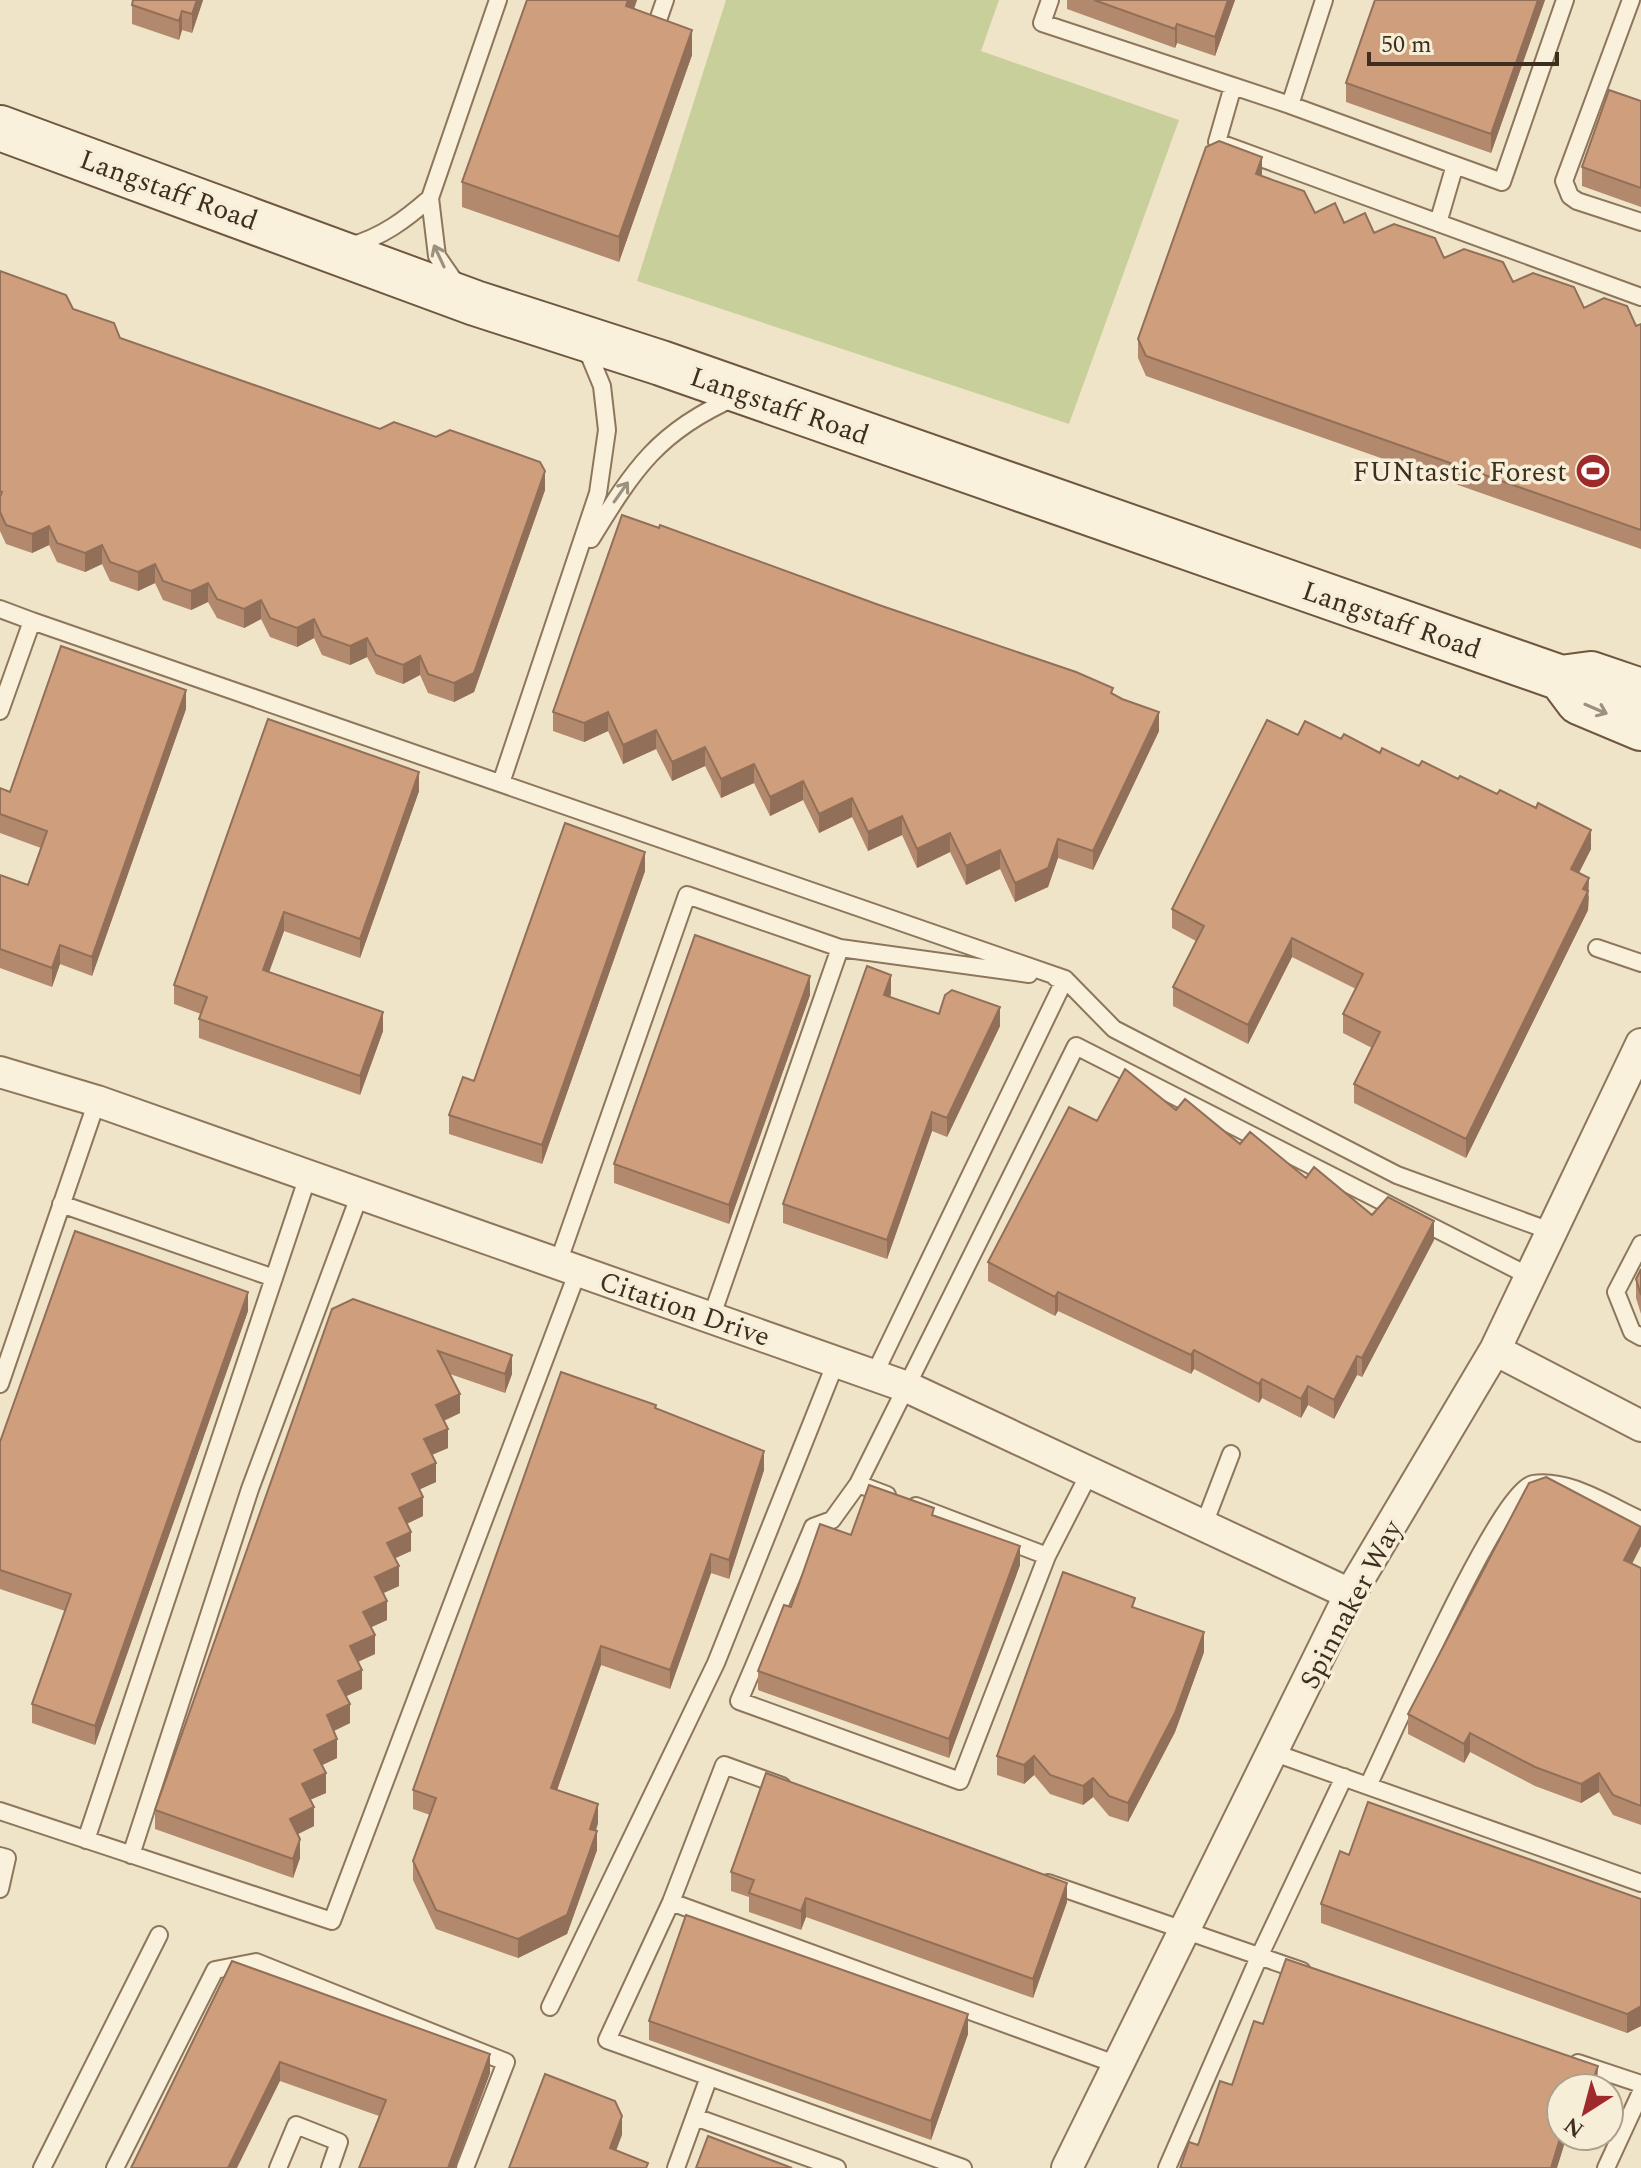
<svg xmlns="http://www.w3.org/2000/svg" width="1641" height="2168" viewBox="0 0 1641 2168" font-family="Spectral,serif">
<rect width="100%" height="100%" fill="#f0e4c8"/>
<path fill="#c9cf9b" d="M726,0H999L981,51L1179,120L1069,424L637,281Z"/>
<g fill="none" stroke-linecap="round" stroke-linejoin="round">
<defs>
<path id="service" d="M1050,0L1042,23L1233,86L1217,142L1641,297
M1324,0L1290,105L1455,165L1438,223
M1631,0L1564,181L1570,196L1577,201L1641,222
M656,26L665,0
M1233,86L1290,105
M1455,165L1502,182L1565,0
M350,246C382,237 405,220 430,198
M457,285L437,256L430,198L498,0
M591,539C634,469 658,431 736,397
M0,609L32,621L0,711
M32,621L1065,979L1114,1029L1397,1175L1553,1232
M501,783L598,493L607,430L602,386L585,345
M840,948L1029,974
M1597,948L1641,963
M61,1204L274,1278
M1641,1244L1616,1292L1632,1332L1641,1337
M558,1263L687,895L840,948L711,1318
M874,1375L1065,979L1056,978
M0,1384L97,1101
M858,1484L832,1520L813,1527L739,1701L960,1781L1047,1556
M887,1495L858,1484L1076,1046L1531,1277
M916,1506L1047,1556L1089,1474
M1203,1527L1231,1454
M1272,1752L1641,1883
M782,1786L724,1765L671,1902L607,2040L963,2168
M1368,1786C1389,1743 1499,1490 1533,1484C1569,1478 1609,1506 1641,1520
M0,1811L332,1921L578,1271
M86,1840L308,1176
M131,1855L250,1489L360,1194
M0,1856L7,1858L0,1889
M1048,1883L1302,1971
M671,1902L1118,2065
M550,2007L716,1663L836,1362
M1578,2063L1641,2084
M695,2117L837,2168
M42,2168L159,1935
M115,2168L215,1970L256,1962L506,2062L465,2168
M278,2168L296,2125L339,2142L330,2168
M676,2168L709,2077
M1167,2168L1259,1957L1344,1777
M1606,2168L1641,2092"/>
<path id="minor" d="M0,1072L97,1101L907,1387L1350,1594
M1495,1350L1641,1426
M1067,2168L1350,1594L1495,1350L1641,1044"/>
<path id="secondary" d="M0,128L475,303L661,363L1561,678L1591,674L1641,691
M1561,678L1579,702L1641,728"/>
</defs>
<use href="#service" stroke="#8d765c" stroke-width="20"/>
<use href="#minor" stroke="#8d765c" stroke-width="34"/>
<use href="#secondary" stroke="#6f573f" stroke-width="48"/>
<use href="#service" stroke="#faf1dc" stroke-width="16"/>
<use href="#minor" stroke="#faf1dc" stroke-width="30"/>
<use href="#secondary" stroke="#faf1dc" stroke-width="44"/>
</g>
<path fill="#b2896c" d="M133,0H203L192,33L182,30L179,40L132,24V5Z
M527,0H637L634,9L692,55L619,262L462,207V182Z
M1067,0H1235L1215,56L1177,43L1175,48L1067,9Z
M1545,0L1491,153L1346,102V83Z
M1641,101V207L1582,186V167Z
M1262,176L1315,213L1636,326L1641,324V549L1146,376L1138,358V339Z
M0,271L73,309L120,338L545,490L474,692L454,702L428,693L420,675L403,684L376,674L367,657L350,665L322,655L314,638L297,647L270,637L261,619L244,628L217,618L208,602L191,610L163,600L155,583L138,591L110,581L102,564L85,572L57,562L49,545L32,553L6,544L0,531Z
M1113,694L1159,731L1093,870L1058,858L1048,887L1015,902L1000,869L966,885L950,852L917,868L902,835L868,851L852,817L819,833L803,800L770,816L754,783L721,798L705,766L672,781L656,749L623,764L608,731L584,742L553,731V712Z
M186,709L92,976L60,964L52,987L0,968V875L28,885L41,848L0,833V788L10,792Z
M1298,735L1341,739L1380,753L1591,849L1579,873L1589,897L1588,910L1466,1158L1354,1103V1084L1372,1048L1343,1033V1014L1356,989L1292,957L1248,1044L1173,1006V987L1196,941L1172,928V909Z
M419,791L360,958L284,931L269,972L383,1031L360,1095L199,1038V1019L201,1014L174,1004V985Z
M645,871L542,1164L449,1134V1115L474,1081Z
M891,994L890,997L939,1014L1000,1026L947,1137L932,1131L887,1259L783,1223V1204Z
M810,995L729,1224L614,1183V1164Z
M1176,1110L1306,1178L1372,1215L1434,1240L1362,1377L1357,1375L1334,1419L1308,1405L1301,1418L1262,1398L1259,1403L1194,1369L1191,1374L1058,1311L1055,1316L988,1281V1262L1097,1121Z
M1641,1269V1314L1636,1298V1279Z
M332,1309L512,1374L505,1393L450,1374L460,1413L444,1421L448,1448L432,1455L436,1482L419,1489L423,1516L407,1524L411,1551L395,1558L399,1586L383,1593L387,1620L371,1627L375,1654L358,1662L362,1689L346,1696L350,1723L334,1731L337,1758L322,1765L326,1793L310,1800L314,1826L298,1834L300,1858L293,1878L155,1829V1810Z
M248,1311L95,1745L32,1723V1704L65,1611L0,1589V1442Z
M656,1409L764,1470L729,1579L711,1573L670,1689L601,1665L557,1790L598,1823L596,1831L597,1850L567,1934L518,1958L436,1929L413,1880V1861L430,1815L413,1809V1790Z
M934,1515L1020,1565L949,1758L758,1690V1671L791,1607L851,1535Z
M1641,1546L1632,1564L1641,1568V1825L1613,1815L1599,1792L1581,1803L1535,1786L1470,1752L1464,1763L1408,1734V1714Z
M1135,1608L1204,1652L1175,1732L1128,1822L1109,1816L1093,1797L1083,1805L1050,1794L1034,1775L1024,1784L997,1775V1756Z
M1349,1855L1641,1899V2026L1627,2033L1321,1923V1904Z
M731,1872L1067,1902L1033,1998L806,1917L801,1930L749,1912V1897L731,1891Z
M232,1961L490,2073L455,2168H359L379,2116L280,2081Z
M649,2021L968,2034L931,2140L649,2040Z"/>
<path fill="#916f58" d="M197,0H203L192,33V14Z
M628,0H637L626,31V6Z
M1228,0H1235L1215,56V37Z
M1538,0H1545L1491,153V134Z
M182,11V30L179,40V21Z
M1177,24V43L1175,48V29Z
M692,30V55L619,262V237Z
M1262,157V176L1256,174Z
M545,471V490L474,692L454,702V683Z
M49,526V545L32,553V534Z
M102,545V564L85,572V553Z
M155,564V583L138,591V572Z
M208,583V602L191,610V591Z
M261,600V619L244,628V609Z
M314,619V638L297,647V628Z
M367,638V657L350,665V646Z
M420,656V675L403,684V665Z
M186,690V709L92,976V957Z
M608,712V731L584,742V723Z
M1159,712V731L1093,870V851Z
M656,730V749L623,764V745Z
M705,747V766L672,781V762Z
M754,764V783L721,798V779Z
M419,772V791L360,958V939Z
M803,781V800L770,816V797Z
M852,798V817L819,833V814Z
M902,816V835L868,851V832Z
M1591,830V849L1571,888V869Z
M950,833V852L917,868V849Z
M1058,839V858L1048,887L1015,902V883Z
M1000,850V869L966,885V866Z
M645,852V871L542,1164V1145Z
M1589,878L1588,910L1466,1158V1139Z
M284,912V931L263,989V970Z
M1292,938V957L1248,1044V1025Z
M60,945V964L52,987V968Z
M891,975V994L884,1014V995Z
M810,976V995L729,1224V1205Z
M1000,1007V1026L947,1137V1118Z
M383,1012V1031L360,1095V1076Z
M932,1112V1131L887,1259V1240Z
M1434,1221V1240L1362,1377V1358Z
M248,1292V1311L95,1745V1726Z
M1058,1292V1311L1055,1316V1297Z
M1194,1350V1369L1191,1374V1355Z
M512,1355V1374L505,1393V1374Z
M1357,1356V1375L1334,1419V1400Z
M1262,1379V1398L1259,1403V1384Z
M1308,1386V1405L1301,1418V1399Z
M460,1394V1413L436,1424V1405Z
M448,1429V1448L424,1458V1439Z
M764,1451V1470L729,1579V1560Z
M436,1463V1482L412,1493V1474Z
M423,1497V1516L399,1527V1508Z
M1641,1527V1546L1624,1579V1560Z
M411,1532V1551L387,1562V1543Z
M1020,1546V1565L949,1758V1739Z
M711,1554V1573L670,1689V1670Z
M399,1566V1586L375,1597V1577Z
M387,1601V1620L363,1631V1612Z
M1204,1632V1652L1175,1732L1128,1822V1803Z
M375,1635V1654L350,1665V1646Z
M601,1646V1665L551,1807V1788Z
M362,1670V1689L338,1700V1681Z
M350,1704V1723L327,1734V1715Z
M1470,1733V1752L1464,1763V1744Z
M337,1739V1758L314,1769V1750Z
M1034,1756V1775L1024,1784V1765Z
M326,1773V1793L302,1803V1784Z
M1599,1773V1792L1581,1803V1784Z
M1093,1778V1797L1083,1805V1786Z
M598,1804V1823L590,1848V1829Z
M314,1807V1826L290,1838V1819Z
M597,1831V1850L567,1934L518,1958V1939Z
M300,1839V1858L293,1878V1859Z
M1067,1883V1902L1033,1998V1979Z
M806,1898V1917L801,1930V1911Z
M1641,2006V2026L1627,2033V2014Z
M968,2014V2034L931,2140V2121Z
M490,2054V2073L455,2168H448Z
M280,2062V2081L237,2168H228Z
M1598,2066L1597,2088H1590Z
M622,2116V2135L610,2167V2148Z
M1561,2136H1574L1566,2139L1557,2168H1551Z"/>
<path fill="#cf9f7d" stroke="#916f58" stroke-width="2" d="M133,0H197L192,14L182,11L179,21L132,5Z
M527,0H628L626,6L692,30L619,237L462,182Z
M1094,0H1228L1215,37L1177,24L1175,29Z
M1375,0H1538L1491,134L1346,83Z
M1609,90L1641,101V188L1582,167Z
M1219,141L1262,157L1256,174L1304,191L1315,213L1335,203L1344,223L1365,213L1374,233L1394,224L1435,238L1444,258L1464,249L1503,262L1513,282L1533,273L1574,287L1584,308L1604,298L1627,306L1636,326L1641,324V530L1146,356L1138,339L1206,147Z
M0,271L66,295L73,309L114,323L120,338L380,429L394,422L436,437L450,430L540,462L545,471L474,673L454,683L428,674L420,656L403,665L376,655L367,638L350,646L322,636L314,619L297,628L270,618L261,600L244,609L217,599L208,583L191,591L163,581L155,564L138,572L110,562L102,545L85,553L57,543L49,526L32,534L6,525L0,512V497L2,492L0,491Z
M622,515L659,528L660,525L879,605L1076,672L1113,688L1111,693L1122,699L1159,712L1093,851L1058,839L1048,868L1015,883L1000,850L966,866L950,833L917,849L902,816L868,832L852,798L819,814L803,781L770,797L754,764L721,779L705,747L672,762L656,730L623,745L608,712L584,723L553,712Z
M61,646L186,690L92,957L60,945L52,968L0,949V875L28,885L47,831L0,814V788L10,792Z
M268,719L419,772L360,939L284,912L263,970L383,1012L360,1076L199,1019L207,997L174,985Z
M1267,720L1298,735L1305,721L1341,739L1344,734L1380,753L1382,748L1419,766L1422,761L1458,779L1460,776L1497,794L1500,790L1536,808L1538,803L1591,830L1571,869L1589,878L1583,889L1588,891L1466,1139L1354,1084L1380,1032L1343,1014L1363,974L1292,938L1248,1025L1173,987L1204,926L1172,909Z
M565,823L645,852L542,1145L449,1115L463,1077L474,1081Z
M695,935L810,976L729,1205L614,1164Z
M867,966L891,975L884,995L939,1014L945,995L952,990L1000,1007L947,1118L932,1112L887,1240L783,1204Z
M1125,1069L1176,1110L1185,1099L1240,1144L1250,1132L1306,1178L1314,1167L1372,1215L1388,1197L1434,1221L1362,1358L1357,1356L1334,1400L1308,1386L1301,1399L1262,1379L1259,1384L1194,1350L1191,1355L1058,1292L1055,1297L988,1262L1069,1107L1097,1121Z
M75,1231L248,1292L95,1726L32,1704L71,1594L0,1570V1442Z
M1641,1269V1295L1636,1279Z
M353,1299L512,1355L505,1374L438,1351L460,1394L436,1405L448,1429L424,1439L436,1463L412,1474L423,1497L399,1508L411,1532L387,1543L399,1566L375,1577L387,1601L363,1612L375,1635L350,1646L362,1670L338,1681L350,1704L327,1715L337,1739L314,1750L326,1773L302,1784L314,1807L290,1819L300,1839L293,1859L155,1810L332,1309Z
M561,1372L656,1405L655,1408L764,1451L729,1560L711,1554L670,1670L601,1646L551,1788L598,1804L590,1829L597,1831L567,1915L518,1939L436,1910L413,1861L436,1798L413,1790Z
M1546,1477L1641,1527L1624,1560L1641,1568V1806L1613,1795L1599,1773L1581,1784L1535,1767L1470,1733L1464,1744L1408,1714L1529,1483Z
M869,1485L934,1508L932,1515L1020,1546L949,1739L758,1671L784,1605L791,1607L820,1524L851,1535Z
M1063,1572L1135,1598L1132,1607L1204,1632L1175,1713L1128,1803L1109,1796L1093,1778L1083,1786L1050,1775L1034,1756L1024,1765L997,1756Z
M766,1773L1067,1883L1033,1979L806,1898L801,1911L749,1893L754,1880L731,1872Z
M1368,1802L1641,1899V2006L1627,2014L1321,1904L1340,1851L1349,1855Z
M686,1915L968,2014L931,2121L649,2021Z
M1286,1959L1598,2066L1590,2088H1561V2135L1551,2168H1180L1189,2142L1198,2145L1220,2081L1232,2085L1254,2021L1263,2024Z
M232,1961L490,2054L448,2168H359L386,2100L280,2062L228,2168H131Z
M545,2074L615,2101L622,2116L610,2148L648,2163L646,2168H509Z
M708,2136L792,2168H696Z"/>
<defs><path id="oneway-shaft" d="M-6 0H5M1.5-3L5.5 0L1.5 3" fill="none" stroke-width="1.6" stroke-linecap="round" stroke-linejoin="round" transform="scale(2)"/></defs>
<g stroke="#9c907e">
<use href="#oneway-shaft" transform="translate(439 256) rotate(-115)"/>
<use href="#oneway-shaft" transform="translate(621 492) rotate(-55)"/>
<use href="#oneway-shaft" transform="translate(1596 709) rotate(23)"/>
</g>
<defs>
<symbol id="stadium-disc" viewBox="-11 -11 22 22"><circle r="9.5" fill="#9e2a2b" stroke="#f7eed8"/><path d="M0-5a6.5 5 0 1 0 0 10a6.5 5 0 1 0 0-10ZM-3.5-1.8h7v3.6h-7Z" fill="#fff"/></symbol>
</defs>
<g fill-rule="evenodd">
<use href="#stadium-disc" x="1573" y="451" width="40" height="40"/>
</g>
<g text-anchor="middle" stroke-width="7" stroke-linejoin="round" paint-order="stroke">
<g font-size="28" fill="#3d2e20" stroke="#f7eed8">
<text transform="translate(169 189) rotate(20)" y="10">Langstaff Road</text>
<text transform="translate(780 405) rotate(19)" y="10">Langstaff Road</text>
<text transform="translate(1392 619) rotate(19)" y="10">Langstaff Road</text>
<text transform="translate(685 1308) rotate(19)" y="10">Citation Drive</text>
<text transform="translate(1350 1604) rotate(-62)" y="10">Spinnaker Way</text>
</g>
<g font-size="28" fill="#3d2e20" stroke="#f7eed8" text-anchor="end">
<text x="1567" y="481">FUNtastic Forest</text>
</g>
</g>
<g transform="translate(1585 2112) rotate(216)"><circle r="38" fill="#f7eed8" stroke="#ada18e" stroke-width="2"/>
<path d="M0-6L14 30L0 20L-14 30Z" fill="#9e2a2b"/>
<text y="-12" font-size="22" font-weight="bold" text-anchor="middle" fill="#3d2e20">N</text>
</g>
<path d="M1369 52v12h188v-12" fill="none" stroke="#3d2e20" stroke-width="4"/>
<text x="1381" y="52" font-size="24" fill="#3d2e20" stroke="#f7eed8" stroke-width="6" paint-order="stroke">50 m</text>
</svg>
